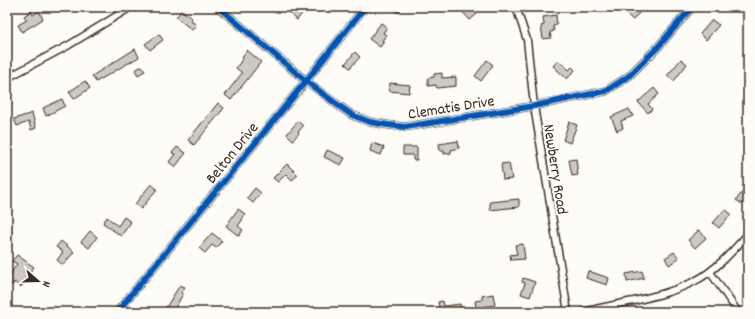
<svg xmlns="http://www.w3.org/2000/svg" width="755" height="319" viewBox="0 0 755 319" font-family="Dekko,sans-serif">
<rect width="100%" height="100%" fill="#fdfcf7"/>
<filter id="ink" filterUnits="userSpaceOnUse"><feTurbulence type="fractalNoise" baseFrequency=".025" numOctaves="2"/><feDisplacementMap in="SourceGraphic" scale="8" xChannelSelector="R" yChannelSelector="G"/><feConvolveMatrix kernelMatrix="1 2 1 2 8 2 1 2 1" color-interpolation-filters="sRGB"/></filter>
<g filter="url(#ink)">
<path fill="#cdc8c2" stroke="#3b2a1e" d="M290,7H307L297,20L287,11Z
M391,7H403L398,13Z
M458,7H471L477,14L470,20Z
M618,7H644L633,20Z
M182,10L192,18L191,20L196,25L192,30L176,17Z
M31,11L33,15L39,11L43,19L22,32L18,25L27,20L24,16Z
M556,15L557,25L553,26L554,31L550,32L551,38L543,39L541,26L544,25L543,17Z
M712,20L719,25L706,40L700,34Z
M381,23L387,27L383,33L386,35L382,41L384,42L380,47L369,39Z
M159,34L163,40L150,50L145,44Z
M135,49L139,57L96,82L92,76Z
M247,50L261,62L231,100L225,95L242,73L236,68L243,58L242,57Z
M355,52L360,57L350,68L345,64Z
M681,59L687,64L674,81L667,76Z
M487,60L493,65L481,81L475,76Z
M558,60L569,70L572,67L575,70L567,79L553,66Z
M142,66L145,71L138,75L135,70Z
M442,73V78L456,77V86L437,88L436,85L428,86V78L434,77V74Z
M85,81L90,88L74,99L69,92Z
M390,83L410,85L409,93L389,91Z
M654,88L659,94L648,104L652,109L648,113L638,102Z
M62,99L65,106L46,116L43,108Z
M218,103L224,108L194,145L188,140Z
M629,109L633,116L621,121L623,128L617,131L611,117Z
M32,113L36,128L31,130L29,122L17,126L14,119Z
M298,121L303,126L298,132L299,133L293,140L287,134Z
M569,122L577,125L570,143L563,140Z
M458,141L459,148L451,150V153L444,154V151H440L439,144Z
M372,143L384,147L381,155L370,151Z
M177,147L186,153L175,167L169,162L175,154L172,153Z
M403,147H417V160H413V155H403Z
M327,150L345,158L341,165L324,157Z
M576,159L578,175L572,176L569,160Z
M509,163L512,179L503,180L501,164Z
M287,164L298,175L292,180L286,174L278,182L273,178Z
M151,184L157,189L141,209L135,204Z
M748,185V197L742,204L736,200Z
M255,188L261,193L253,203L247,198Z
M519,199V207L490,210V202Z
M238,209L245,214L242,219H243L238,226L243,230L239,236L226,226Z
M725,209L731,214L719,228L713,223Z
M107,217L118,226L124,217L131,222L121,236L103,223Z
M699,230L706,238L695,248L688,240Z
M90,231L97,237L89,248L81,242Z
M212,233L222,241L216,248L212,245L205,253L199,248Z
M61,241L74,252L63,265L57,260L63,252L56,247Z
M523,244L525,259L511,260L510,255L517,254L515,245Z
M674,252L679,258L669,265L665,258Z
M17,255L34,267L30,272H31L21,287L14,282L13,285L7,281V279L17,264L12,261Z
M588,271L609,278L607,285L586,278Z
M642,271L644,278L627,282L626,274Z
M523,278L535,282L530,297L521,294L525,283L522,282Z
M180,285L185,287L181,293L183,294L175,308L181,312H171L165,309Z
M493,294L495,305L476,308L475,301L482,300V296Z
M443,301L444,306L460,304L462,311L440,312L438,302Z"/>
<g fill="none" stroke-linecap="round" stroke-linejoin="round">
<defs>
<path id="street" d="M218,7L306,81L335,103L352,115L370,122L388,125L405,127L534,106L606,91L629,76L658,47L692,7
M516,7L527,40L534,106L568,312
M7,78L69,45L131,7
M710,272L738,312
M117,312L306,81L365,7
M583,312C600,308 617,304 634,301C655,296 676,291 695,281C715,271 733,251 748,234"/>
</defs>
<use href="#street" stroke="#3b2a1e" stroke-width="9"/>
<use href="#street" stroke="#fdfcf7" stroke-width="6"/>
<defs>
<path id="cycleway" d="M218,7L306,81L335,103L352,115L370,122L388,125L405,127L534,106L606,91L629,76L658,47L692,7
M117,312L306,81L365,7"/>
</defs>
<use href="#cycleway" stroke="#fdfcf7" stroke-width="8"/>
<use href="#cycleway" stroke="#0057b8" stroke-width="6"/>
</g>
</g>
<g text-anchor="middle" stroke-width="4" stroke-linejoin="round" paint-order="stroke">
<g font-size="16" fill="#3b2a1e" stroke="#fdfcf7">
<text transform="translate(451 106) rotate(-9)" y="6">Clematis Drive</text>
<text transform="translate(231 152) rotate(-51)" y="6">Belton Drive</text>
<text transform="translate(557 169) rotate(81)" y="6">Newberry Road</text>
</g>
</g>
<rect width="755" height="319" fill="none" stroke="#fdfcf7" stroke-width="24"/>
<rect x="12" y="12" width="731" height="295" fill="none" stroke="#3b2a1e" stroke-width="1.5" filter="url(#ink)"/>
<g transform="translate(38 281) rotate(110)" stroke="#fdfcf7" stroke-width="3" paint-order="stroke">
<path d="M0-3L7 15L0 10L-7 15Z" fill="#3b2a1e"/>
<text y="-6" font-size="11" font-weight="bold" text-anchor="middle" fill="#3b2a1e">N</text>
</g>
</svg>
